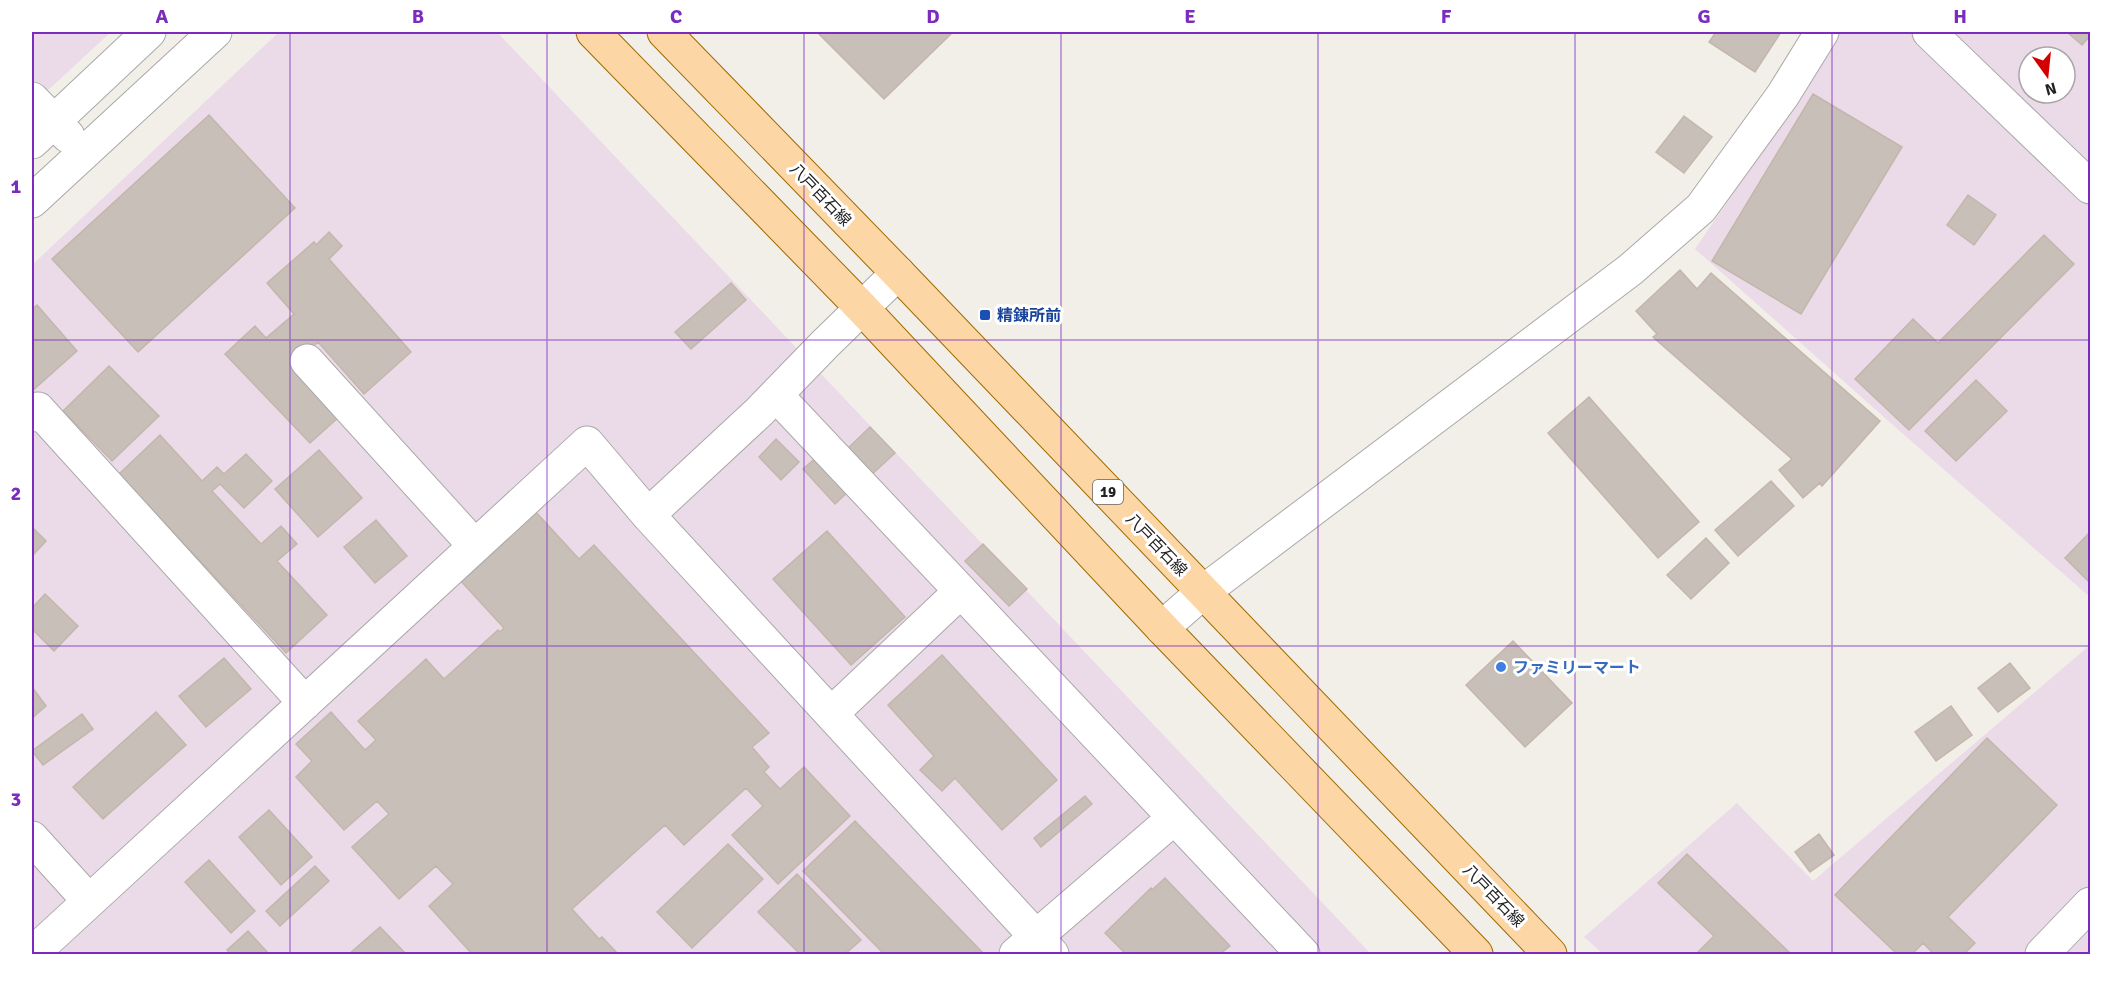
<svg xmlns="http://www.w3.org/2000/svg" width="2122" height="986" viewBox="0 0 2122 986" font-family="Signika,'Noto Sans JP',sans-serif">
<rect width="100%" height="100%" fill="#f2efe9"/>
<path fill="#ebdbe8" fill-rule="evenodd" d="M32,32H111L32,105Z
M279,32H497L1371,954H32V265Z
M1839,32H2090V597L1894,426L1695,249L1767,144ZM2029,57H2065V93H2029Z
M2090,645V954H1603L1584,937L1737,803L1813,881Z"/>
<path fill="#c7bfb8" stroke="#c4b6ab" stroke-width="1.5" d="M817,32H953L884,99Z
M1716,32H1781L1755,72L1709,42Z
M2067,32H2090V36L2082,45Z
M1813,94L1902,147L1801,314L1712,261Z
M209,115L295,208L138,352L52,259Z
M1684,116L1712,137L1684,173L1656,152Z
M1968,195L1996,215L1974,245L1947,225Z
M329,232L342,246L329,259L411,352L364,394L318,342L292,365L340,416L310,443L225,354L255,326L266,338L294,314L267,283L314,242L316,245Z
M2044,235L2074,264L1909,430L1855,379L1913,319L1938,343Z
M1680,270L1697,289L1711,273L1880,421L1822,486L1820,483L1803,498L1779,470L1792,459L1653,337L1657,334L1636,311Z
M731,283L746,300L691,349L675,332Z
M37,305L77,351L32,391V309Z
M109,366L159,416L112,461L63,411Z
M1976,380L2007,411L1956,461L1925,431Z
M1589,397L1699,522L1658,558L1548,433Z
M870,427L895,453L868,478L844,452Z
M160,435L202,481L217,467L224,474L246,454L272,481L244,508L220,484L212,491L261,544L281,526L297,544L277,561L327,615L286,653L119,474Z
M776,439L799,462L781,480L759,457Z
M319,450L362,498L318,537L275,489Z
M818,456L850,490L835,504L803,469Z
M1771,481L1794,506L1738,556L1715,530Z
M534,510L579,559L594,545L769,733L752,747L769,767L764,772L780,789L804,767L850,816L778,884L732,835L763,806L746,788L684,845L665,825L572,909L599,939L602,937L618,954H472L429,906L453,884L436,866L399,899L352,847L389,814L377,801L344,830L296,777L312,761L296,744L331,712L365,750L376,740L358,721L426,659L444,679L498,630L500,632L504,628L459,579Z
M376,520L407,556L375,583L344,547Z
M32,527L46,541L32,556Z
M827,531L905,617L851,665L773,579Z
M2090,532V583L2065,558Z
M1706,538L1729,563L1691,599L1667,575Z
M983,544L1027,589L1009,606L965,561Z
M45,594L78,626L54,651L32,629V608Z
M1513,641L1572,703L1525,747L1466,685Z
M942,655L1057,780L1002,830L955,778L942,791L920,770L934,756L888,705Z
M224,658L251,689L206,727L179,696Z
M2010,663L2030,688L1998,712L1978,688Z
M32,687L46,706L32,718Z
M1951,706L1972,735L1936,761L1915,732Z
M156,712L186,745L103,819L73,787Z
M82,714L93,729L43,765L32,751Z
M1987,738L2057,805L1948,917L1975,943L1964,954H1934L1923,943L1912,954H1897L1835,895Z
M1085,796L1092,804L1041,847L1034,838Z
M269,810L312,857L281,885L239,837Z
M855,821L984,954H884L803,871Z
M1819,834L1834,855L1810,872L1795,852Z
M728,844L763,879L692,948L657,912Z
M1687,854L1791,954H1696L1714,936L1658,883Z
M209,860L255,911L231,933L185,882Z
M315,866L329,881L280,926L266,911Z
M797,874L861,940L845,954H800L758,912Z
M1165,878L1230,946L1220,954H1126L1105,933L1151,888L1152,890Z
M380,927L406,954H349Z
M248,931L269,954H231L227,950Z"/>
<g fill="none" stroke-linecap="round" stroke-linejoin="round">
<defs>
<path id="minor" d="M1929,32L2090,187
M32,99L68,136
M32,142L149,32
M32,201L215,32
M307,361L475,546
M776,395L1303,954
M32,415L38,409L305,703
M648,515L759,412L825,344L898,273
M1162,628L1203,592L1630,270L1701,208L1783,95L1822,32
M831,714L961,591
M32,838L89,901
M32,954L587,443L648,515L1052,954
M1016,954L1174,818
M2042,954L2090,904"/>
<path id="major" d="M593,32L862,308L1162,628L1476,954
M664,32L898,273L1550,954"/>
</defs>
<use href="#minor" stroke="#a9a9a9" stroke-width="35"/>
<use href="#major" stroke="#a06b00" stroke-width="35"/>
<use href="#minor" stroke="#fff" stroke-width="33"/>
<use href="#major" stroke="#fcd6a4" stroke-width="33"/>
</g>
<path fill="none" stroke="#7b2cbf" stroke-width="1.5" stroke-opacity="0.55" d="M290,32V954M547,32V954M804,32V954M1061,32V954M1318,32V954M1575,32V954M1832,32V954M32,340H2090M32,646H2090"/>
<rect fill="#1a4fb4" stroke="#fff" stroke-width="2" x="979" y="309" width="12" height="12" rx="3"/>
<circle fill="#3f7fe0" stroke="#fff" stroke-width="2" cx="1501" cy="667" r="6"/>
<g text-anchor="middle" stroke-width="6" stroke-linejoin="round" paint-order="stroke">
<rect fill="#fff" stroke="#646464" stroke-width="1.5" x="1093" y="480" width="30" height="24" rx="4.5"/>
<g font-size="15" font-weight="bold" fill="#222">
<text x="1108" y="497">19</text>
</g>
<g font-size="16" fill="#222" stroke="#fff">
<text transform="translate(821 194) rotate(46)" y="6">八戸百石線</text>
<text transform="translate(1157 544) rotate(46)" y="6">八戸百石線</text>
<text transform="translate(1494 895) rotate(46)" y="6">八戸百石線</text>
</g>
<g font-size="16" font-weight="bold" fill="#164399" stroke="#fff" text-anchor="start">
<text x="997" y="321">精錬所前</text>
</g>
<g font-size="16" font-weight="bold" fill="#366cbe" stroke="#fff" text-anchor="start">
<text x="1513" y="673">ファミリーマート</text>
</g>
</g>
<rect width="2122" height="986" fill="none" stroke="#ffffff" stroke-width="66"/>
<g transform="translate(2047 75) rotate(165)"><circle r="28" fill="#ffffff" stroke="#a7a7a7" stroke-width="1.5"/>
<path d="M0-4.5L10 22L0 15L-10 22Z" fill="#d40000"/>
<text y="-9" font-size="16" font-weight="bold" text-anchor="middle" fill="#222222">N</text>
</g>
<rect x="33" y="33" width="2056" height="920" fill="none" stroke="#7b2cbf" stroke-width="2"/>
<g font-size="20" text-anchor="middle" font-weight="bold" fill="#7b2cbf">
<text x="162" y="23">A</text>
<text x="418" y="23">B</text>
<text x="676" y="23">C</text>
<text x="933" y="23">D</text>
<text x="1190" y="23">E</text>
<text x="1446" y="23">F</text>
<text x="1704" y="23">G</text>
<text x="1960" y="23">H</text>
<text x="16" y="193">1</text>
<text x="16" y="500">2</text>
<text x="16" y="806">3</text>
</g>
</svg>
